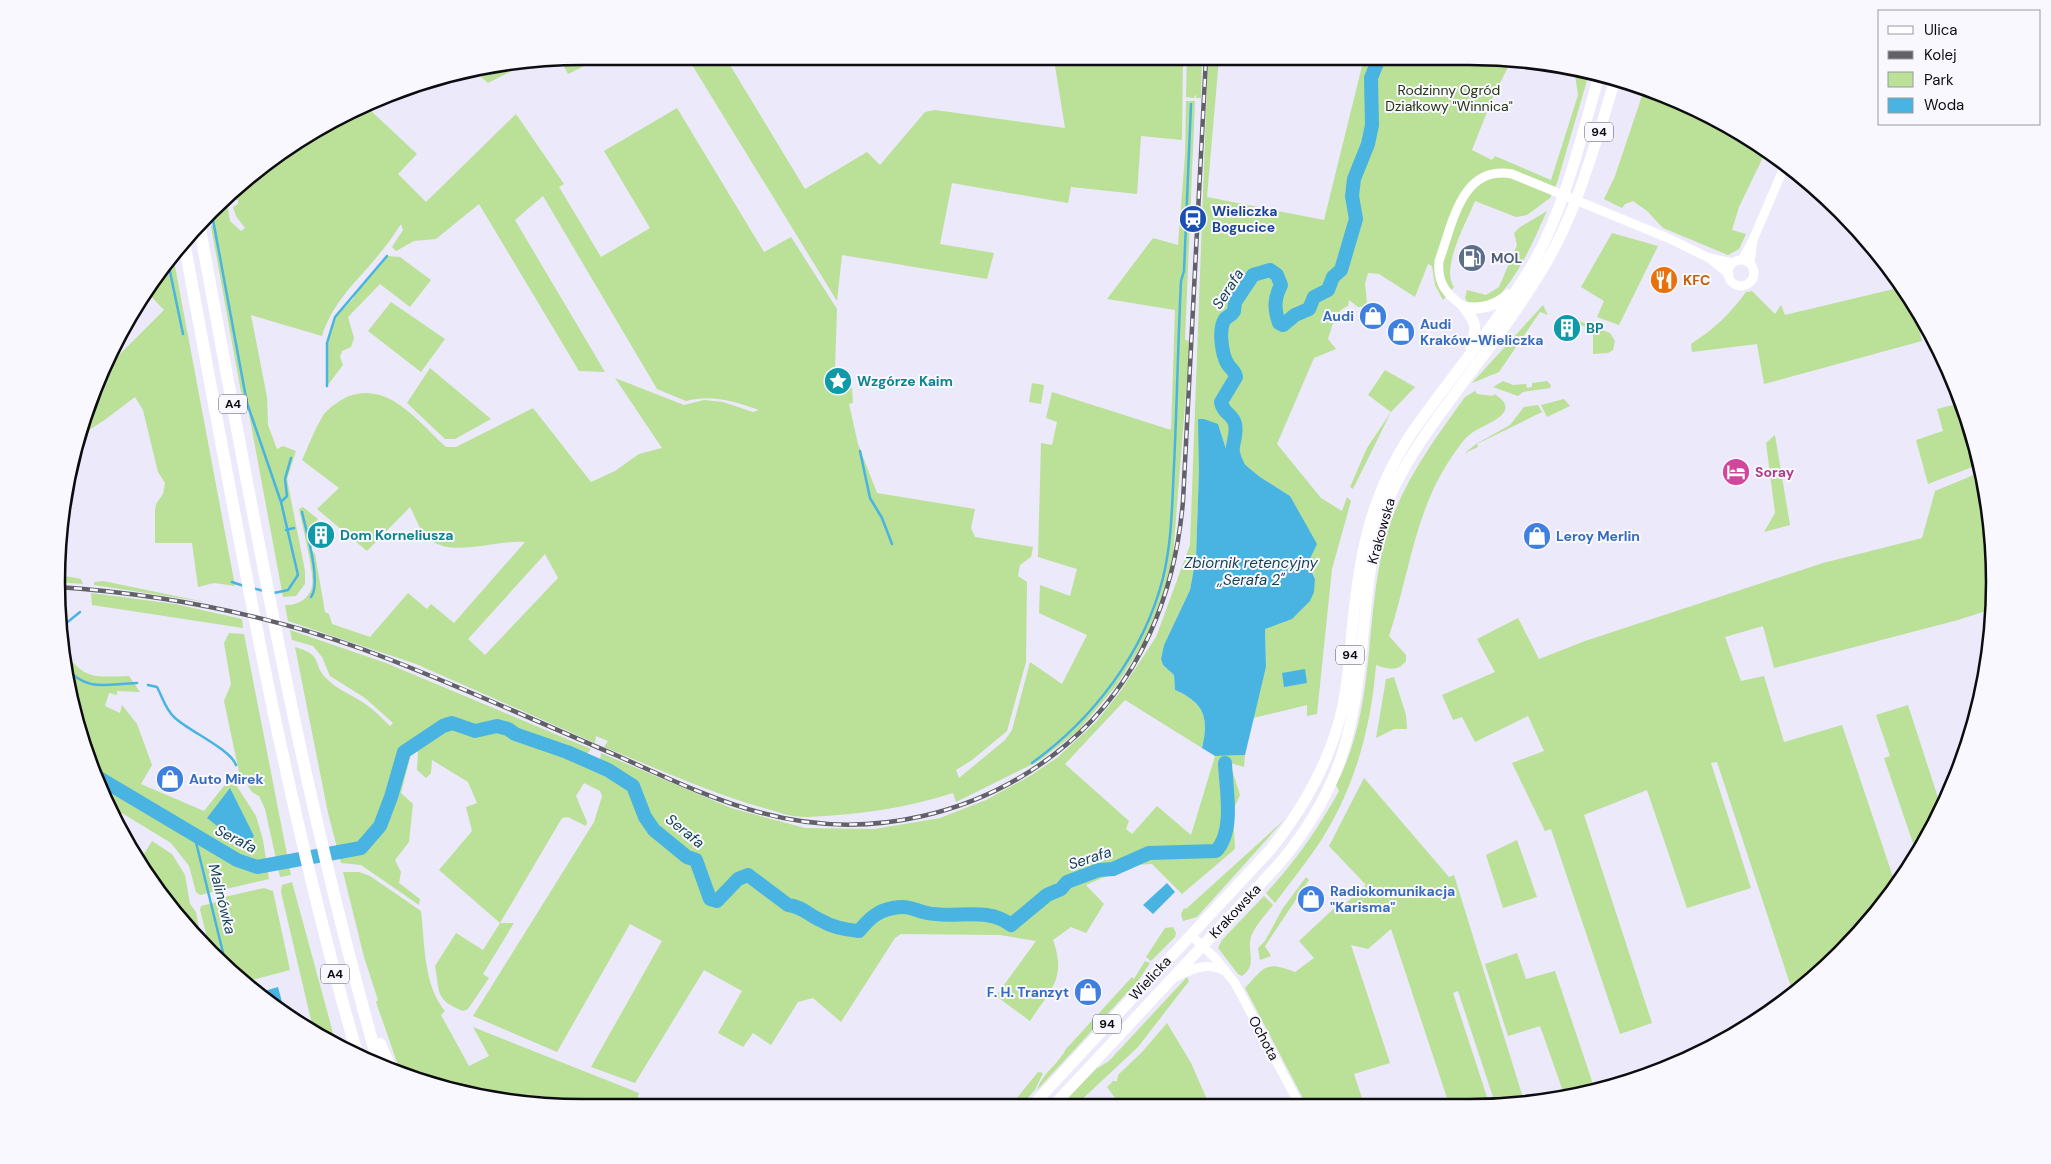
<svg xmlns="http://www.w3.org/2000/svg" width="2051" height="1164" viewBox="0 0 2051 1164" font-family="'DM Sans',sans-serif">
<rect width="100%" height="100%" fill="#ebe9fa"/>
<path fill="#bbe097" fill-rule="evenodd" d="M1503,57L1512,59L1493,97L1472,150L1492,160L1495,156L1551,180L1578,95L1575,75L1580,73L1588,77L1557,183L1550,198L1527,215L1516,217L1475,201C1467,221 1440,269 1454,287L1443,300L1435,285L1432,266L1428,264L1415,297L1379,274L1368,273L1365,284L1367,303L1364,307H1358L1349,300L1348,306C1333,312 1333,326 1328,339L1336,349L1314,358L1277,444L1321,498L1342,511L1347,497L1351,501L1332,569L1317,714L1307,716V705L1253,718L1266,667L1265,628L1282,623L1315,579L1290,496L1260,477L1226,449L1218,424L1199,470L1196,557L1190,590L1164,645L1161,659L1163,665L1174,675L1175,690C1205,703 1209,718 1202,748L1125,700L1065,764L1129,821L1126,829L1132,834L1157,806L1191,835L1215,756L1245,755L1244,767L1230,763L1240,795L1233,810L1235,849L1182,894L1152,864L1132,865L1086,885L1104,904L1086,933L1071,927L1053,940C1067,979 1050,990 1030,1021L996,996L1036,941L1000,935L901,934L895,938L841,1022L813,998L798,1002L771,1045L753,1033L743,1047L718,1033L742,991L704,970L635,1083L591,1067L662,941L630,924L557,1052L473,1016L594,822L602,796L600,791L584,783L576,796L587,822L586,826L568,817L562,818L500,923H514L483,974L489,978L468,1009L463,1011C435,1000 440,993 435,966L456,933L483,950L500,923L439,870L472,831L466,807L477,803L468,782L432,760L431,773L426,778L417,770L418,752L412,750L401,793L413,804L409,842L395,860L401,872L399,883L420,899L419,905L361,865L341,863L328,813L295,647C326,656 310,664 328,680C338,690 352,695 364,703C373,709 382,718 390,726L393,723L365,698L330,676L322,657L313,646L292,640L290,630L386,663L591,749L587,754L600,761L601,753L731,808L805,828L874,829L940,818L986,800L1030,776L1058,757L1096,722L1120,692L1156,637L1190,545L1208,58H1219L1207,197L1324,220L1364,58Z
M1183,58L1182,140L1141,136L1137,194L1071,187L1068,203L952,183L940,244L994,253L987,279L842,255L837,301L689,60H727L805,189L867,152L880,165L925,112L935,110L1065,128L1054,60L1039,59Z
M1187,58H1202L1201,98H1196V94L1194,98L1186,97Z
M513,61H531L488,83L473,70Z
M561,61H595L568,74Z
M1645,87L1732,127L1766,151L1739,207L1732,230L1746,234L1739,249L1728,255L1663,228L1647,211L1633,201L1625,204L1622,208L1604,199L1615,176Z
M375,100L368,108L417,154L398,174L426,202L516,114L564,184L559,187L601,257L650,228L604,151L677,108L764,252L791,237L837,309L835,368L844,382L852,388L853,403L849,404L858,444L877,493L975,509L971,528L975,537L1033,547L1031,557L1020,565L1018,576L1027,582L1026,662L1007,731L972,760L956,770L959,778L1005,740L1012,730L1030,662L1062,684L1087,635L1039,613L1040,585L1070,596L1077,569L1038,557L1041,443L1052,445L1057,422L1046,418L1052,392L1171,430L1175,310L1107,299L1153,238L1178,245L1185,155L1186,101H1195L1185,340L1190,341L1173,556L1162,599L1143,644L1116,686L1078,731L1039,761L956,802L953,793C907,808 856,815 808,817C794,818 778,812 764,808C709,793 657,768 604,747L608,741L596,736L595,743L416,664L288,621L285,605C297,606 309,599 312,587C315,574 302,525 299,509L303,507L318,519L308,533L311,549L315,554L325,612L329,614L332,624L370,637L408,593L427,609L431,604L454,623L525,542C496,539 456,558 430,540C421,534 415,516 410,507L367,551L317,509L339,488L302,460C309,445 315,428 324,414C330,407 340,400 349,396C390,381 420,424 446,447H456L533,408L591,482L615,471L639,454L662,448L615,378L684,405L704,400L723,402L753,412L759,410C734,401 711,394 686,401L657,389L543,196L515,220L605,372L579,371L479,204L436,239L414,241L396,251L392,247L403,230L401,224C394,234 388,244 380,253C357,282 334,299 322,336L251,315L267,397L268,425L277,449L283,446L296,451L287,479L305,571V584L296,596L283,597L246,398L241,392L211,226L213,225L210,210L226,196L230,221L241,231L245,228L236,216L233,207L238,204V200H232L231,193L235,192V189C276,153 325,121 375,100ZM545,554L558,578L485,655L468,639Z
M1547,211C1532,244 1518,278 1491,304L1468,303L1465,298L1467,290L1486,295L1499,287L1517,245L1514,233L1520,227Z
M1612,233L1658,246L1619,325L1597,317L1604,301L1581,287Z
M173,256L235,586L214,583L198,587L192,543H155V511L156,504L163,494L165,483L158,472L143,410L135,397L106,419L78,437L102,372L164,310L145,290Z
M387,256L400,257L431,280L410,307L380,284L348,317L354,338L351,347L342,351L340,357L343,365L327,386V343L335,317L354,298L353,295Z
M1902,287L1913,305L1922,341L1764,384L1757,344L1692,352L1691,344C1714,329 1730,314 1746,292L1752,291L1775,314L1781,305L1785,315Z
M391,302L445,339L421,372L368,331Z
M1543,305L1548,315L1540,312L1499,372L1472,383Z
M1572,318L1610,333L1615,341L1613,350L1608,353L1593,354V330L1571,321Z
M430,368L491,419L455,439H445L407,403Z
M1385,370L1415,387L1391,412L1353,489L1350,487L1367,448L1391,412L1368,395Z
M1503,381L1513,385L1526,384L1527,388L1532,387V383L1547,381L1551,385L1550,388L1523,392L1518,396L1493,387Z
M1032,383L1044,385L1041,404L1029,402Z
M1475,391L1477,394L1493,396L1494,394C1525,412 1485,424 1473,432C1464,438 1459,447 1453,455C1414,511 1410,573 1389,636L1406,655V661C1398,672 1387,669 1376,665C1371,730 1353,794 1316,848C1303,867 1288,885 1275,903L1266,893C1295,862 1318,829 1339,791L1336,785C1374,712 1365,635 1381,557C1393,495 1429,447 1465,397Z
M1564,399L1570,406L1547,417L1541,405Z
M1961,403L1977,446L1980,464L1928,484L1916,440L1943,431L1937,409Z
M1538,405L1542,412L1477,444L1478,447L1467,452V455L1466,452L1476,444L1510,425L1524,407Z
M1775,435L1790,525L1764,532L1775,513L1766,443Z
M1981,472L1994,548L1992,609L1958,620L1774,668L1763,626L1725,637L1741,681L1764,676L1784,742L1842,725L1895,883L1841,954L1793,993L1717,762L1711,763L1751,888L1687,908L1647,790L1584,815L1652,1023L1620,1034L1551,829L1545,831L1512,763L1544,751L1528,716L1475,742L1462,717L1453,720L1442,695L1495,672L1477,639L1518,618L1539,659L1585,641L1823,563L1922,538L1935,491Z
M59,575L81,579L83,584L58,582Z
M103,581L205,602L94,585V582Z
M91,593L175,604L242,619L243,628L92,605Z
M229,633L244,634L291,875L280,877L265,809L259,796L252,792L239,772L224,701L231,684L224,643Z
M62,650C86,680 92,677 129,676L140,692L117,691V695L109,693L105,706L120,713L122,705L137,724L152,765L141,784L204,811L231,777L256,816L263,840L269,879L200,895L196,892L189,866L171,843L107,804L96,783L66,685Z
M1394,677L1406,715L1407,729H1394L1376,738L1386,679Z
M1908,705L1941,807L1924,845L1917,855L1884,758L1890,756L1876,715Z
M1364,778L1449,877L1454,875L1524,1101L1495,1103L1458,991L1453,993L1489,1103L1449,1104L1391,929L1368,949L1351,945L1390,1063L1354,1074L1364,1104H1306L1245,988C1265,966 1265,961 1295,972L1314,958L1299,941L1343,900L1346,903L1366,885L1329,846Z
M1284,820L1197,917L1183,921L1181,914L1184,908L1186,909Z
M1517,840L1537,897L1503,908L1486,855Z
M152,841L172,854L185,875L190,904L196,912L202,944L187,928L139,862Z
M343,872H359L370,876L421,911C425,944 423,984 445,1011L441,1015L469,1066L489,1056L473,1027L639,1093L635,1106L548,1107L514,1101L511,1096L505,1100L446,1090L400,1071L376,1002L378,1000L364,957Z
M1306,877L1309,880L1265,946L1271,956L1260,960L1258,948L1265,941L1283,908Z
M292,882L336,1044L314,1033L281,892L282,885Z
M264,888L273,891L290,970L248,981L249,987L236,977L211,953L200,910L201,906L220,901V898Z
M1264,896L1273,905C1266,914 1257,924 1252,934C1245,950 1259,964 1242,976L1238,974L1218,948L1222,940Z
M1173,927L1176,933L1175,937L1151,961L1146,957L1165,928Z
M1517,953L1526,979L1555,971L1595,1090L1565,1097L1540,1026L1508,1036L1485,964Z
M1145,961L1150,963L1138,981L1037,1090C1043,1072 1057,1066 1066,1049L1132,977L1134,979Z
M1187,977L1189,981L1138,1047L1076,1105H1061L1096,1069L1109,1061Z
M1167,1023L1191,1063L1209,1104L1120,1105L1107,1087L1113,1081H1117L1118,1075L1142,1052Z
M1038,1072L1043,1073L1035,1090L1021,1105H1011Z"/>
<path fill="#49b4e1" d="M1198,419H1204L1218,424L1226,449L1260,477L1290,496L1317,544L1308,563L1315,579L1314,592L1310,601L1292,619L1265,629L1266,667L1245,755L1215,756L1202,748C1209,718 1205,703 1175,690L1174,675L1163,665L1161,659L1164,645L1190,590L1196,557L1199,470Z
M1305,669L1307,683L1284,687L1282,673Z
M230,788L254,836L245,848L207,818Z
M1167,883L1175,892L1153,914L1143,905Z
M278,987L285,1013L262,997L261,992Z"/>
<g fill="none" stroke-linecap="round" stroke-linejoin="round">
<path stroke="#49b4e1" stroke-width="2.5" d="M211,209L247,403L281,502L298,575L288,590L274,593
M168,262L183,334
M327,386V343L335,317L387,256
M860,451L870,498L882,518L892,544
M281,502L287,496L285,479L291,458
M302,512C306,530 322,583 311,597
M286,530L294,528
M232,582L244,586
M252,588L264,591
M59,629L80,612
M64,666C88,693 105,684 137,683
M148,685L157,687C163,698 165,709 175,718C189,731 230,749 236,765
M1032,763C1093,719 1144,653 1163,578C1172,541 1172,504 1174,466C1177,404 1178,342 1181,281L1184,271L1191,104
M194,834L227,969"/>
<path stroke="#49b4e1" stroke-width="14" d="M1241,473C1238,466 1231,454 1233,447C1234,439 1237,432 1235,424C1233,414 1223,414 1221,402L1236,377C1235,370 1230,369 1227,363C1222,354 1218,329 1225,319C1228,316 1232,315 1234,311L1235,302L1253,275L1270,270L1277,275L1281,285C1274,299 1274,308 1279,323L1283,325L1295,315L1309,309L1314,297L1328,290L1333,277L1341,270L1356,219L1352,196L1354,179L1368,144L1372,125L1371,78L1379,58
M94,775L237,860L257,867L361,848L380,826L391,797L404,752L443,726L452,723L475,731L497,726L508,729L515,734L567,752L608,770L633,786L645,817L654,830L687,857L696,860L710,899L717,901L738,879L748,875L788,905C801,906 809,915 820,920C832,927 846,930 859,931C869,919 877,911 893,908C910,905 913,910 927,913C955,919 987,906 1011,925L1047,895L1061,889L1067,882L1099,870L1113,869L1149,853L1216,851C1235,831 1226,789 1225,763"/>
<path stroke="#fff" stroke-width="9" d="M1710,258L1733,263
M1742,260L1753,240L1785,165
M1728 273a13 13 0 1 1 26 0a13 13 0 1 1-26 0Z
M1750,263L1753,240
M1464,307C1446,294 1437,283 1439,261C1453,223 1461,165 1512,174L1668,238L1709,258L1729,274
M1191,935L1216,959L1235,983L1299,1104
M1176,977C1194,968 1206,962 1225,971"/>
<path stroke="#fff" stroke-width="11" d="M1464,307C1482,310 1494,306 1508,295
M1464,307C1477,325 1477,325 1471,348
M1033,1105L1270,850C1303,809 1328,766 1341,714C1348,687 1349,658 1352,631C1359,558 1369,499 1409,437C1450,377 1499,322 1535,260C1566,204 1581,137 1599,76
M1054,1105L1279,864C1342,789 1354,730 1363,635C1367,595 1370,554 1383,515C1398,470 1426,433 1454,395C1482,357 1512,319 1537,278C1576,218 1594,147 1615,80"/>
<path stroke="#fff" stroke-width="12" d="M199,224C251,504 300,787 378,1062
M184,242C235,513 280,787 357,1053
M380,1044L390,1067"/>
<defs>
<path id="rail" d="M58,587C162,594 264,614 362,649C449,681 533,720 618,756C665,777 713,800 762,813C868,842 983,815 1067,744C1140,682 1175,595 1183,501L1206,58"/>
</defs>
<use href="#rail" stroke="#62616a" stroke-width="4.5"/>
<use href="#rail" stroke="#f9f8fe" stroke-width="2.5" stroke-dasharray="8" stroke-linecap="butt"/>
</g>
<defs>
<symbol id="station-disc" viewBox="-11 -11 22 22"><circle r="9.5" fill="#1a4fb4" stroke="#f9f8fe"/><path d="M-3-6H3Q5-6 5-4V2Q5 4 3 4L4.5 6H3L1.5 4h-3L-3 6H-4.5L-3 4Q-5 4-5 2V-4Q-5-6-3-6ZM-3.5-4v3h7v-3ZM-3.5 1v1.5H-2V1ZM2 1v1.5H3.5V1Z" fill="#fff"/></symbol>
<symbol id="fuel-disc" viewBox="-11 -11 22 22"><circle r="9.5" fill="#5c6f8a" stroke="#f9f8fe"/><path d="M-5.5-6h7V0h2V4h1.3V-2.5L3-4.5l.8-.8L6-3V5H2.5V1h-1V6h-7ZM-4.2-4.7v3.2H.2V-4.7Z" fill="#fff"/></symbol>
<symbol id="restaurant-disc" viewBox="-11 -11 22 22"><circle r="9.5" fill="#e8710a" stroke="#f9f8fe"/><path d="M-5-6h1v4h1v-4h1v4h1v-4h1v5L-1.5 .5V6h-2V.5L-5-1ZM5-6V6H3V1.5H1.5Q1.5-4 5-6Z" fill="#fff"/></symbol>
<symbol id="shop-disc" viewBox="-11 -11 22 22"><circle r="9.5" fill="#3f7fe0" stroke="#f9f8fe"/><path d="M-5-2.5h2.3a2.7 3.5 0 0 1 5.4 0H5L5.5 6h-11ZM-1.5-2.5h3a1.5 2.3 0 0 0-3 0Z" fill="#fff"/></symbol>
<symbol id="building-disc" viewBox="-11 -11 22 22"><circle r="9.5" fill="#0f9aa8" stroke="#f9f8fe"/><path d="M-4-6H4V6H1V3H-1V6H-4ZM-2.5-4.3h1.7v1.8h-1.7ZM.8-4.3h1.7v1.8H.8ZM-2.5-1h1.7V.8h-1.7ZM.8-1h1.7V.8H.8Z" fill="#fff"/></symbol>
<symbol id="sight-disc" viewBox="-11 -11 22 22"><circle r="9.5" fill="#0f9aa8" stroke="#f9f8fe"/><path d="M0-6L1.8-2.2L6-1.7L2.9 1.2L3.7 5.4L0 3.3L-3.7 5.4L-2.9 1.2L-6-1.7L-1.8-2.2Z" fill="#fff"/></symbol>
<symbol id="hotel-disc" viewBox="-11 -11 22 22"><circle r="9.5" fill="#d1479c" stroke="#f9f8fe"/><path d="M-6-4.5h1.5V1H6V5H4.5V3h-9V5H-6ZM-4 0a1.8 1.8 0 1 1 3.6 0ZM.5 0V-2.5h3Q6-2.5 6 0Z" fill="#fff"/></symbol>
</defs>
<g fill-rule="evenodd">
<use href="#station-disc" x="1177" y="203" width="32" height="32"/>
<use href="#fuel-disc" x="1456" y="242" width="32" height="32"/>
<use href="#restaurant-disc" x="1648" y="264" width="32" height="32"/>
<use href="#shop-disc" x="1357" y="300" width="32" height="32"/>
<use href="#building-disc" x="1551" y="312" width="32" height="32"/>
<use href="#shop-disc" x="1385" y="316" width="32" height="32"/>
<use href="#sight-disc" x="822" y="365" width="32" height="32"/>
<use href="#hotel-disc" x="1720" y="456" width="32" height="32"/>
<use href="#building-disc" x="305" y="519" width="32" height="32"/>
<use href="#shop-disc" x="1521" y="520" width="32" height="32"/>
<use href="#shop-disc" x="154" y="763" width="32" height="32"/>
<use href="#shop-disc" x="1295" y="883" width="32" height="32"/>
<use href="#shop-disc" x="1072" y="976" width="32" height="32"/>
</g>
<g text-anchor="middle" stroke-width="4" stroke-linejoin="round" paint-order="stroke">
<g fill="#f9f8fe" stroke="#535358" stroke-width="1">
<rect x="1585" y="122.5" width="28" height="19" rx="4"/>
<rect x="219" y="394.5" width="28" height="19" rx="4"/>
<rect x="1336" y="645.5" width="28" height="19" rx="4"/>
<rect x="321" y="964.5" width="28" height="19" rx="4"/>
<rect x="1093" y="1014.5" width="28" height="19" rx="4"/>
</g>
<g font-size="12" font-weight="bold" fill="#0c0c11">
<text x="1599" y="136">94</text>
<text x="233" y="408">A4</text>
<text x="1350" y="659">94</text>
<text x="335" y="978">A4</text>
<text x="1107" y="1028">94</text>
</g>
<g font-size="14" fill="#243412" stroke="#f9f8fe">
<text x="1449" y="95">Rodzinny Ogród<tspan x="1449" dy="16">Działkowy "Winnica"</tspan></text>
</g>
<g font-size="14" font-weight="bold" fill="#164399" stroke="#f9f8fe" text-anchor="start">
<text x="1212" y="216">Wieliczka<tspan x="1212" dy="16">Bogucice</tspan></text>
</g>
<g font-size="14" font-weight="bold" fill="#4e5e75" stroke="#f9f8fe" text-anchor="start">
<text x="1491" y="263">MOL</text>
</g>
<g font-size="14" font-weight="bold" fill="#c56008" stroke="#f9f8fe" text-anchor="start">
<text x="1683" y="285">KFC</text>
</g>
<g font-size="14" font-weight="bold" fill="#366cbe" stroke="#f9f8fe" text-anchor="start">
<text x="1354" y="321" text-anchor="end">Audi</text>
<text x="1420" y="329">Audi<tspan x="1420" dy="16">Kraków-Wieliczka</tspan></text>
<text x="1556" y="541">Leroy Merlin</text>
<text x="189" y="784">Auto Mirek</text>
<text x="1330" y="896">Radiokomunikacja<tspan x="1330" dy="16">"Karisma"</tspan></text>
<text x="1069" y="997" text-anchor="end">F. H. Tranzyt</text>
</g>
<g font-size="14" font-weight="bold" fill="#0d838f" stroke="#f9f8fe" text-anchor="start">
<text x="1586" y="333">BP</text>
<text x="857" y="386">Wzgórze Kaim</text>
<text x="340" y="540">Dom Korneliusza</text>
</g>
<g font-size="14" font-weight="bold" fill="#b23c85" stroke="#f9f8fe" text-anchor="start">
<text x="1755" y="477">Soray</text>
</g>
<g font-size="14" fill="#0c0c11" stroke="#f9f8fe">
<text transform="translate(1381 531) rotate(-74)" y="5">Krakowska</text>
<text transform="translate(1235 911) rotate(-47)" y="5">Krakowska</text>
<text transform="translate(1150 978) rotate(-47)" y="5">Wielicka</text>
<text transform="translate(1264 1038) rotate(62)" y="5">Ochota</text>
</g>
<g font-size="15" font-style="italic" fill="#103f52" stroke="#f9f8fe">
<text transform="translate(1228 289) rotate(-57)" y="5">Serafa</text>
<text x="1251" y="568">Zbiornik retencyjny<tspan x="1251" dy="17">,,Serafa 2"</tspan></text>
<text transform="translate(685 831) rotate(39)" y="5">Serafa</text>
<text transform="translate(236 839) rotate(27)" y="5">Serafa</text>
<text transform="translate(1090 858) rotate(-18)" y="5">Serafa</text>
<text transform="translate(222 899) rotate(76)" y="5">Malinówka</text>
</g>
</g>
<path d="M0 0H2051V1164H0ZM582 65H1469A517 517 0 0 1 1986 582V582A517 517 0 0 1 1469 1099H582A517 517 0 0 1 65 582V582A517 517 0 0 1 582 65Z" fill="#f9f8fe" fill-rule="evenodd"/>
<path fill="none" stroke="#0c0c11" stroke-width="2.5" d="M582 65H1469A517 517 0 0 1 1986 582V582A517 517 0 0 1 1469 1099H582A517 517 0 0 1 65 582V582A517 517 0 0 1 582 65Z"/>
<rect x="1878" y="10" width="162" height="115" fill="#f9f8fe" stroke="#9a9a9f"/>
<rect x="1888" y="26" width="25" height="8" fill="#ffffff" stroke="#9a9a9f"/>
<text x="1924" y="35" font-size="15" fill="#0c0c11">Ulica</text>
<rect x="1888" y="51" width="25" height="8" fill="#62616a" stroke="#9a9a9f"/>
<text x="1924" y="60" font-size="15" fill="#0c0c11">Kolej</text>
<rect x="1888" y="72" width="25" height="15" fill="#bbe097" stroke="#9a9a9f"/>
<text x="1924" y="85" font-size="15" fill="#0c0c11">Park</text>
<rect x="1888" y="98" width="25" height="15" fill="#49b4e1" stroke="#9a9a9f"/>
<text x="1924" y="110" font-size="15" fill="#0c0c11">Woda</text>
</svg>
